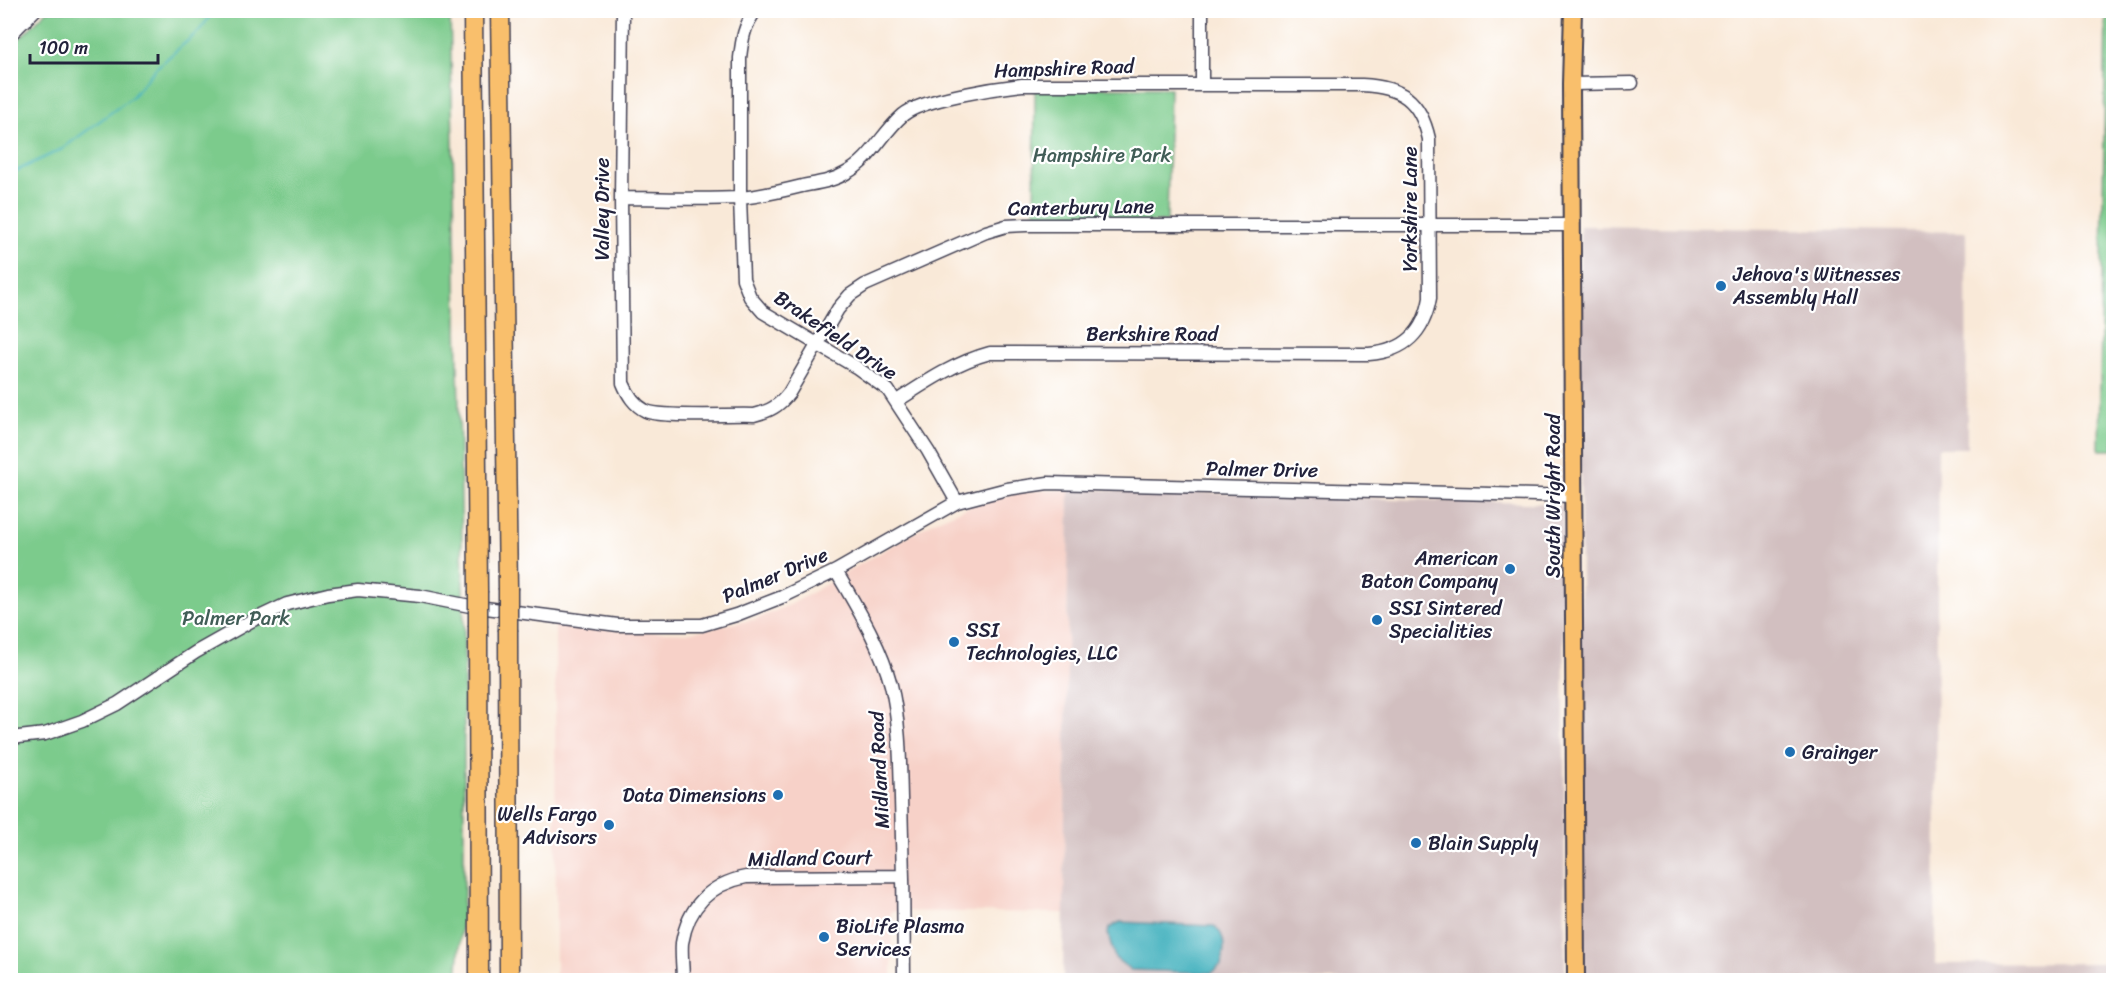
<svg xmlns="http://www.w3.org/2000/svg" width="2124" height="991" viewBox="0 0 2124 991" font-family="Sriracha,sans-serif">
<rect width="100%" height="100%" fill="#fff"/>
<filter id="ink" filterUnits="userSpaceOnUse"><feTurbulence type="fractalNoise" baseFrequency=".0167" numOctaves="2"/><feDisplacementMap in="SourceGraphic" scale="12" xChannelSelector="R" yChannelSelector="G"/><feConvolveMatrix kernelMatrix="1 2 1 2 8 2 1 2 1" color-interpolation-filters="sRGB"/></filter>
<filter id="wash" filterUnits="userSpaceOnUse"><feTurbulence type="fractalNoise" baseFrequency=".008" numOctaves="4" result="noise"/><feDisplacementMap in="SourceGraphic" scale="24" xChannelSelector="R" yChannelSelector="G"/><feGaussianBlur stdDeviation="1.35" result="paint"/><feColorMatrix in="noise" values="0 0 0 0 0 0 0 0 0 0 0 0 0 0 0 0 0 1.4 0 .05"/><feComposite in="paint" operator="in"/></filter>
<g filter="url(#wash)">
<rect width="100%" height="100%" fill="#f9e9d8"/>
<path fill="#f7d1c8" d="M1069,489L1064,913L891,911L892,980H556L555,622L622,631L687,633L757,619L792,604L935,521L970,506L1021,492Z"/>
<path fill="#d2bfc0" d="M1580,226L1966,232L1967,448H1938L1935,964L2113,963V980H1582Z
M1069,489L1559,504L1563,509V522L1565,980H1063Z"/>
<path fill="#7bcb8c" stroke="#4e7664" stroke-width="1.5" d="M2113,10L2114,450H2099L2106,11Z
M47,11H450L464,631V894L457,980H11L10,48Z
M1035,88H1170L1167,222L1034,221Z"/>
<path fill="#42b1be" stroke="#326a7c" stroke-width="1.5" d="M1120,922L1214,926C1227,935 1225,951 1221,965L1211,973L1131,970L1115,958L1108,934L1109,928Z"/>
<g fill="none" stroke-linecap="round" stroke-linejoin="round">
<path stroke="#42b1be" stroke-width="2" d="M10,174L62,149L132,97L155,69L199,31L215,10"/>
</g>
</g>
<g filter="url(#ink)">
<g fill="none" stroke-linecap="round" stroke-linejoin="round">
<defs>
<path id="minor" d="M14,10L25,21
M623,10L621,198L623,383C628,395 634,405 646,411C661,418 733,414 754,415C770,411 779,406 789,393L838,309L850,295L865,285L986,232L1006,226L1026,225H1573
M756,10C744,25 742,40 740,58V198L743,279L750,297L763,312L856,367L888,390L928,451L957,502
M1202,10V85
M10,35L35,10
M1571,84L1632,83
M621,198C660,198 700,200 740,198C761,196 782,191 802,186C817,183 833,181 846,173C871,160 882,133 903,115C922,99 995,88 1022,85H1362C1401,87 1420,99 1429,139L1430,298C1424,333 1405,351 1369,354L990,353C956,362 926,382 897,401
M836,571C857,608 880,644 891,685C900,722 900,761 901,798C903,859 904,920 904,980
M10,738L45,734L82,721L117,704L196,652L251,621L287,604L328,594L358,590L420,596L470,606L618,625H702L736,615L782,597L836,571L957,502L1007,489L1048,483L1574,496
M683,980C683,968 681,955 682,943C688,907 710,884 746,877L903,876"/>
<path id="major" d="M1573,10L1571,84L1576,980"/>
<path id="highway" d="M473,10L478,591
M500,10L508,588
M478,627L479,980
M508,631L509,980"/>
</defs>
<use href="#minor" stroke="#424053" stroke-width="15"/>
<use href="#major" stroke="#424053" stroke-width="20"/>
<use href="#highway" stroke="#424053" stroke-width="21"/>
<use href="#minor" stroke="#fff" stroke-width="12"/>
<use href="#major" stroke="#f9bf6c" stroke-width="16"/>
<use href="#highway" stroke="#f9bf6c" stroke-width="18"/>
<defs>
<path id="highway-bridge" d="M478,627V591
M508,631V588"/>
</defs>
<use href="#highway-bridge" stroke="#424053" stroke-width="21" stroke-linecap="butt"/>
<use href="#highway-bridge" stroke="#f9bf6c" stroke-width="18"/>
</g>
</g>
<g fill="#1f6fb2" stroke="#fff" stroke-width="2">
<circle cx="1721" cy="286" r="6"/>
<circle cx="1510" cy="569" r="6"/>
<circle cx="1377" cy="620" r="6"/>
<circle cx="954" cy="642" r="6"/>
<circle cx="1790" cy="752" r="6"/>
<circle cx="778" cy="795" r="6"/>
<circle cx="609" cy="825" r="6"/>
<circle cx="1416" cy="843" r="6"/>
<circle cx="824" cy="937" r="6"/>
</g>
<g text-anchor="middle" stroke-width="4.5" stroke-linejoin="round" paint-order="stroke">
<g font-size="20" fill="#22223b" stroke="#fff">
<text transform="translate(1064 68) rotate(-2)" y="7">Hampshire Road</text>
<text transform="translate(1081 207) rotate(-1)" y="7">Canterbury Lane</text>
<text transform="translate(602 209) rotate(-90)" y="7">Valley Drive</text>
<text transform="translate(1410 209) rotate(-90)" y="7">Yorkshire Lane</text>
<text x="1152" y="341">Berkshire Road</text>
<text transform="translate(836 335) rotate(34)" y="7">Brakefield Drive</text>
<text transform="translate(1262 469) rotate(1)" y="7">Palmer Drive</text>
<text transform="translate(1553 496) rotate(-90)" y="7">South Wright Road</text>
<text transform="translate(775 575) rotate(-23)" y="7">Palmer Drive</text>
<text transform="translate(879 770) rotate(-93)" y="7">Midland Road</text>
<text transform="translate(810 858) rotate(-1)" y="7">Midland Court</text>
</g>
<g font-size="20" fill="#415d57" stroke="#fff">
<text x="1102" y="162">Hampshire Park</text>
<text x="236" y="625">Palmer Park</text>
</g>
<g font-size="20" fill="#22223b" stroke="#fff" text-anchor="start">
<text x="1733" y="281">Jehova's Witnesses<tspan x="1733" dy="23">Assembly Hall</tspan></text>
<text x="1498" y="565" text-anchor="end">American<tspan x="1498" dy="23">Baton Company</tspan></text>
<text x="1389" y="615">SSI Sintered<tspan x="1389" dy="23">Specialities</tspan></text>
<text x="966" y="637">SSI<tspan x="966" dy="23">Technologies, LLC</tspan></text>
<text x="1802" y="759">Grainger</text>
<text x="766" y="802" text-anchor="end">Data Dimensions</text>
<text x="597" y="821" text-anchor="end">Wells Fargo<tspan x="597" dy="23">Advisors</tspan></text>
<text x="1428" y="850">Blain Supply</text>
<text x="836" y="933">BioLife Plasma<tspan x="836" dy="23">Services</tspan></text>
</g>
</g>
<rect width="2124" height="991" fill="none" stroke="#fff" stroke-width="36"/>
<path d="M30 54v9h128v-9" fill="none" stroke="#22223b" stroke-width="3"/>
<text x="39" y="54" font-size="18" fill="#22223b" stroke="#ffffff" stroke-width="4.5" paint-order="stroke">100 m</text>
</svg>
